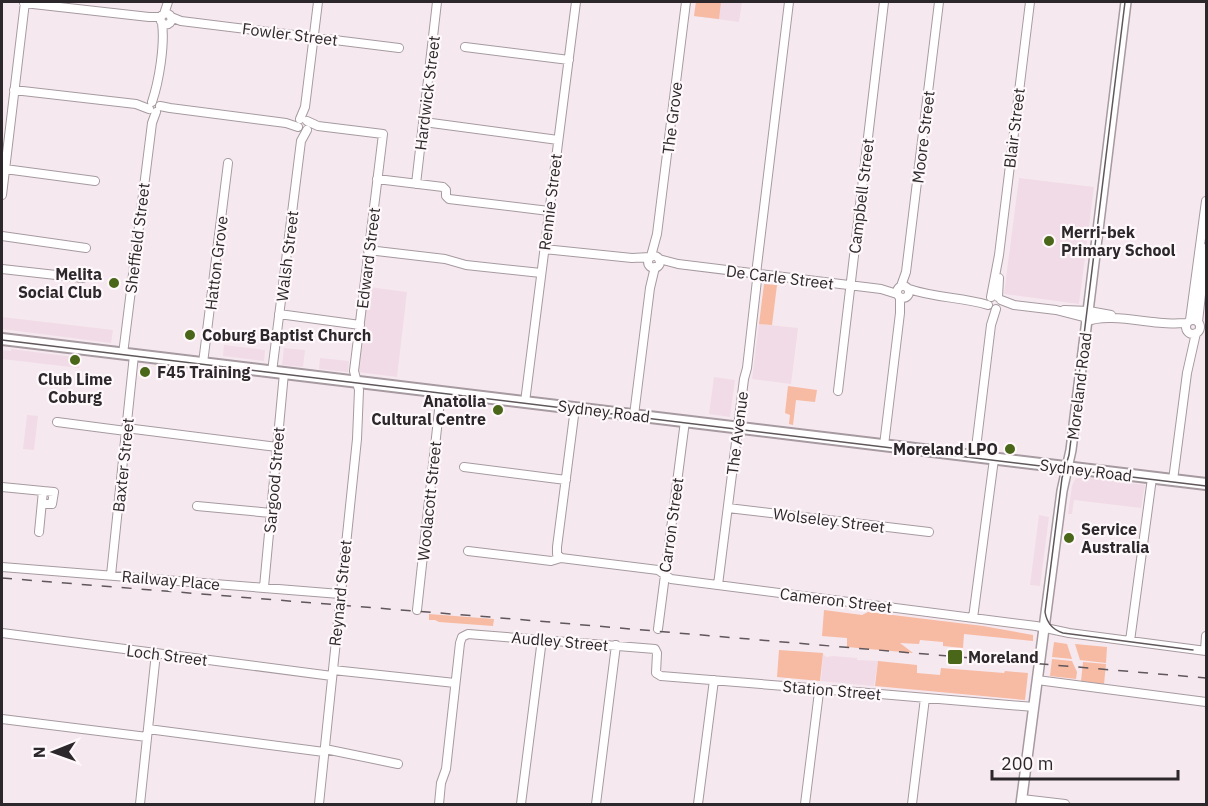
<svg xmlns="http://www.w3.org/2000/svg" width="1208" height="806" viewBox="0 0 1208 806" font-family="'IBM Plex Sans',sans-serif">
<rect width="100%" height="100%" fill="#f6e8ef"/>
<path fill="#f1dbe6" d="M696,2H742L739,22L694,16Z
M1019,178L1094,187L1079,304L1004,294Z
M369,287L407,292L397,377L358,372Z
M2,317L113,330L111,343L2,329Z
M759,324L798,328L791,384L752,379Z
M224,345L265,350L264,361L223,356Z
M284,348L305,350L303,367L282,365Z
M11,349L81,358L79,368L2,359V350L11,351Z
M320,358L349,361L348,372L319,369Z
M714,377L735,380L730,417L709,414Z
M27,415L38,416L34,450L23,449Z
M1082,477L1145,485L1141,508L1074,500L1072,514H1068L1072,486L1075,479Z
M1039,515L1049,517L1040,586L1030,585Z
M823,654L826,657L833,656L857,658V660L878,661L874,686L821,681Z"/>
<path fill="#f7baa2" d="M696,2H721L719,19L694,16Z
M764,284L777,285L772,325L759,324Z
M788,386L817,390L815,402L796,400L793,425L789,424L790,415L785,413Z
M824,610L862,615L868,612L983,626L1033,635V641L964,634L963,648L943,646V642L920,640L919,644L900,643L913,653L847,647V638L822,636Z
M429,614L494,619L493,626L439,622L435,620H429Z
M1054,642L1067,644L1072,659L1052,657Z
M1075,644L1107,647L1106,663L1080,660Z
M779,650L823,653L820,681L777,677Z
M1052,659L1072,661L1077,672L1076,679L1050,676Z
M878,661L917,665V673L940,675L941,668L1004,673L1005,671L1028,673L1025,700L875,686Z
M1083,662L1106,664L1104,684L1081,681Z"/>
<g fill="none" stroke-linecap="round" stroke-linejoin="round">
<defs>
<path id="minor" d="M24,3L149,17H161
M160.5 19a5.5 5.5 0 1 1 11 0a5.5 5.5 0 1 1-11 0Z
M164,14L168,2
M171,17L181,21L399,48
M465,47L569,60
M14,90L136,104L149,109
M152,102C159,81 165,45 162,23
M160,106L170,108L286,123L298,127
M300,119L305,107L318,2
M307,121L318,126L383,134L354,371L359,390L357,439L319,804
M424,122L558,140
M5,169L95,181
M377,179L443,187L446,190V196L449,199L549,211
M416,184L437,2
M2,195L25,2
M2,236L86,248
M544,249L632,258L650,257
M368,250L445,259L466,265L541,273
M648 262a6 6 0 1 1 12 0a6 6 0 1 1-12 0Z
M651,256L657,234L686,2
M659,259L678,264L881,289L897,294
M2,269L83,278
M756,274L789,2
M897 292a6 6 0 1 1 12 0a6 6 0 1 1-12 0Z
M901,286L906,272L939,2
M909,289C935,298 962,297 988,305
M991,297L999,255L1030,2
M998,297L999,278
M1001,300L1014,305L1056,310L1087,318
M1064,310L1089,311L1111,315
M279,314L360,325
M1186 327a7 7 0 1 1 14 0a7 7 0 1 1-14 0Z
M1190,320L1206,201
M1086,322C1104,313 1143,322 1163,323C1171,324 1179,323 1187,323
M1198,322L1206,248
M123,354L152,123L156,112
M203,363L228,163
M272,372L301,141L307,130
M838,391L884,2
M525,402L576,2
M634,415L650,288L655,267
M57,422L126,431
M126,428L277,447
M884,445L900,313V297
M975,456L991,325L996,309
M464,467L566,480
M1173,480L1187,373L1196,333
M2,487L43,491L39,532
M42,504H52L54,492L43,491
M197,506L271,513
M728,508L929,532
M468,551L551,561L561,558L658,570L671,579L1036,626L1069,633L1206,651
M561,558L557,554V547L575,408
M2,567L340,594
M111,575L134,355
M718,585L744,379L747,368L757,280
M264,587L284,373
M417,610L441,392
M973,618L994,459
M658,629L685,421
M2,633L332,676
M1130,641L1152,478
M1205,650L1206,636
M333,670L455,683
M1037,680L1206,702
M2,719L147,737
M148,729L324,752
M325,749L398,764
M1022,799L1065,804
M140,804L156,653
M439,804L441,783L446,769L460,643L462,637L468,634L655,649L657,653L656,673L661,676L809,688L819,692L833,690L1034,707
M521,804L542,639
M596,804L616,645
M698,804L714,680
M805,804L819,692
M912,804L925,698"/>
<path id="major" d="M1021,804L1062,491L1071,450L1126,2"/>
<path id="highway" d="M2,339L1206,484"/>
</defs>
<use href="#minor" stroke="#a69aa0" stroke-width="10"/>
<use href="#major" stroke="#a69aa0" stroke-width="12"/>
<use href="#highway" stroke="#a69aa0" stroke-width="14"/>
<use href="#minor" stroke="#fff" stroke-width="8"/>
<use href="#major" stroke="#fff" stroke-width="9"/>
<use href="#highway" stroke="#fff" stroke-width="10"/>
<path stroke="#5f575b" stroke-width="1.5" d="M1125,2L1075,408L1069,455L1062,478L1045,612C1047,624 1053,630 1063,633L1193,650
M2,340L1206,486"/>
<path stroke="#5f575b" stroke-width="1.5" stroke-dasharray="10 10" stroke-linecap="butt" d="M2,578L514,619L1206,678"/>
</g>
<g fill="#496619" stroke="#fef8fb" stroke-width="2">
<circle cx="1049" cy="241" r="6"/>
<circle cx="114" cy="283" r="6"/>
<circle cx="190" cy="335" r="6"/>
<circle cx="75" cy="360" r="6"/>
<circle cx="145" cy="372" r="6"/>
<circle cx="498" cy="410" r="6"/>
<circle cx="1010" cy="449" r="6"/>
<circle cx="1069" cy="538" r="6"/>
<rect x="947" y="649" width="16" height="16" rx="3"/>
</g>
<g text-anchor="middle" stroke-width="4.5" stroke-linejoin="round" paint-order="stroke">
<g font-size="16" fill="#2c272a" stroke="#fef8fb">
<text transform="translate(290 34) rotate(7)" y="6">Fowler Street</text>
<text transform="translate(427 93) rotate(-83)" y="6">Hardwick Street</text>
<text transform="translate(672 118) rotate(-83)" y="6">The Grove</text>
<text transform="translate(1014 128) rotate(-83)" y="6">Blair Street</text>
<text transform="translate(923 137) rotate(-83)" y="6">Moore Street</text>
<text transform="translate(861 196) rotate(-83)" y="6">Campbell Street</text>
<text transform="translate(550 202) rotate(-83)" y="6">Rennie Street</text>
<text transform="translate(137 238) rotate(-83)" y="6">Sheffield Street</text>
<text transform="translate(287 256) rotate(-83)" y="6">Walsh Street</text>
<text transform="translate(368 258) rotate(-83)" y="6">Edward Street</text>
<text transform="translate(216 263) rotate(-83)" y="6">Hatton Grove</text>
<text transform="translate(780 277) rotate(7)" y="6">De Carle Street</text>
<text transform="translate(1079 386) rotate(-83)" y="6">Moreland Road</text>
<text transform="translate(604 411) rotate(7)" y="6">Sydney Road</text>
<text transform="translate(737 433) rotate(-83)" y="6">The Avenue</text>
<text transform="translate(123 465) rotate(-84)" y="6">Baxter Street</text>
<text transform="translate(1086 470) rotate(7)" y="6">Sydney Road</text>
<text transform="translate(274 480) rotate(-85)" y="6">Sargood Street</text>
<text transform="translate(429 501) rotate(-84)" y="6">Woolacott Street</text>
<text transform="translate(829 520) rotate(7)" y="6">Wolseley Street</text>
<text transform="translate(671 525) rotate(-82)" y="6">Carron Street</text>
<text transform="translate(171 580) rotate(5)" y="6">Railway Place</text>
<text transform="translate(340 593) rotate(-84)" y="6">Reynard Street</text>
<text transform="translate(836 600) rotate(7)" y="6">Cameron Street</text>
<text transform="translate(560 641) rotate(5)" y="6">Audley Street</text>
<text transform="translate(167 655) rotate(7)" y="6">Loch Street</text>
<text transform="translate(832 690) rotate(5)" y="6">Station Street</text>
</g>
<g font-size="16" font-weight="bold" fill="#2c272a" stroke="#fef8fb" text-anchor="start">
<text x="1061" y="238">Merri-bek<tspan x="1061" dy="18">Primary School</tspan></text>
<text x="102" y="280" text-anchor="end">Melita<tspan x="102" dy="18">Social Club</tspan></text>
<text x="202" y="341">Coburg Baptist Church</text>
<text x="157" y="378">F45 Training</text>
<text x="75" y="385" text-anchor="middle">Club Lime<tspan x="75" dy="18">Coburg</tspan></text>
<text x="486" y="407" text-anchor="end">Anatolia<tspan x="486" dy="18">Cultural Centre</tspan></text>
<text x="998" y="455" text-anchor="end">Moreland LPO</text>
<text x="1081" y="535">Service<tspan x="1081" dy="18">Australia</tspan></text>
<text x="968" y="663">Moreland</text>
</g>
</g>
<rect width="1208" height="806" fill="none" stroke="#2c272a" stroke-width="6"/>
<g transform="translate(54 752) rotate(269)" stroke="#fef8fb" stroke-width="4.5" paint-order="stroke">
<path d="M0-4.5L10 22L0 15L-10 22Z" fill="#2c272a"/>
<text y="-9" font-size="16" font-weight="bold" text-anchor="middle" fill="#2c272a">N</text>
</g>
<path d="M992 770v9h186v-9" fill="none" stroke="#2c272a" stroke-width="3"/>
<text x="1001" y="770" font-size="18" fill="#2c272a" stroke="#fef8fb" stroke-width="4.5" paint-order="stroke">200 m</text>
</svg>
